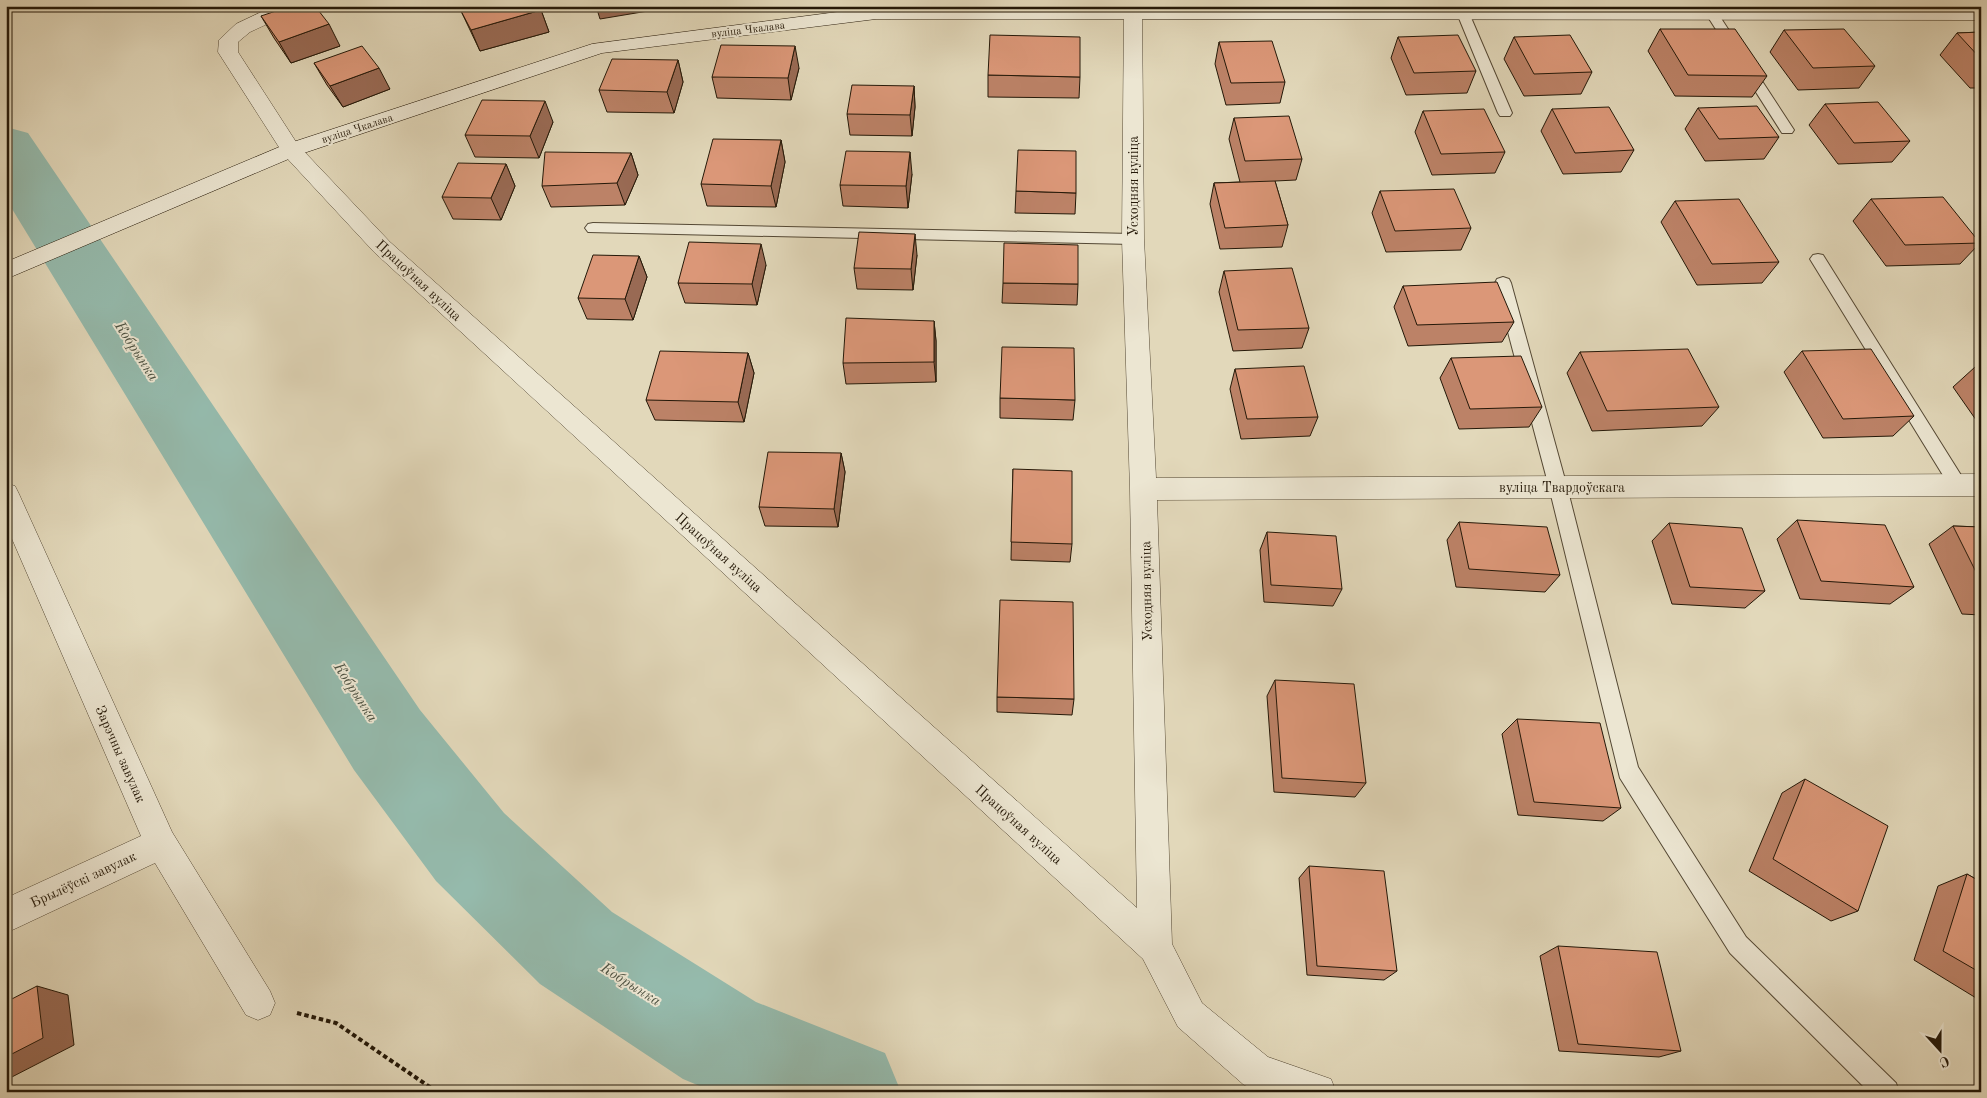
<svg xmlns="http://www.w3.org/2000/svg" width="1987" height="1098" viewBox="0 0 1987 1098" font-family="'Old Standard TT',serif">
<rect width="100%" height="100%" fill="#e2d8ba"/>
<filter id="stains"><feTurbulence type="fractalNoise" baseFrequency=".004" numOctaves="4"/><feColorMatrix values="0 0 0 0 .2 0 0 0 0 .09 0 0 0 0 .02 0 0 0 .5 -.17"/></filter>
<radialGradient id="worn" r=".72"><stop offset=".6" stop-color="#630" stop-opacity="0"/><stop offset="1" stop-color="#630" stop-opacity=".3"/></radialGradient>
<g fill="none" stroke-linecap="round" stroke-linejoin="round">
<path fill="#95baac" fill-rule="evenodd" d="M6,127L28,133L420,710L504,813L612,912L756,1002L885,1053L901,1092H714L683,1079L540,984L436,881L354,770L6,199Z"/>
<defs>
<path id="service" d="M1454,6H1466L1512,113L1510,116H1500L1498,113Z
M1701,6H1713L1794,130L1792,133H1782Z
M593,223L1133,234L1138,235L1141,239L1138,243L1133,244L588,232L585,228L588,224Z
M1818,254L1823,255L1964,480L1967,485L1964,490L1958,492L1952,490L1810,259L1813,255Z
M1503,277L1509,279L1511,283L1567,487L1638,767L1746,937L1896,1083L1899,1092H1869L1730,953L1620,778L1549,487L1495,283L1497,279Z"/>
<path id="minor" d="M274,6H299L297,10L250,32L238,42V52L298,145L390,242L1137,908L1130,489L1122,239L1124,6H1142L1144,239L1156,478L1981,474V496L1157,500L1172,944L1202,1003L1268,1057L1331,1079L1336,1092H1262L1244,1085L1178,1027L1143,959L374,252L284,155L218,52L219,40L236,24Z
M6,483L15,486L19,494L172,832L270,991L275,1003L270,1015L258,1020L246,1015L155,863L6,933V898L141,836L6,525Z"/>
<path id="secondary" d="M876,7L1981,8V20L876,19L602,53L298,155L6,279V262L284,145L592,44Z"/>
</defs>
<use href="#service" stroke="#544834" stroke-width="2"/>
<use href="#minor" stroke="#544834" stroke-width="1"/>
<use href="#secondary" stroke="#241808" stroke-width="1"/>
<path stroke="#241808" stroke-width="4" stroke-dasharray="4.5 3" stroke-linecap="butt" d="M297,1013L336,1023L437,1092"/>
<use href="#service" fill="#ece6d2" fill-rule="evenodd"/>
<use href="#minor" fill="#ece6d2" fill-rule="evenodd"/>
<use href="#secondary" fill="#ece6d2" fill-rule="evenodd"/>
</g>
<path fill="#bc8267" stroke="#241808" d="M460,9L541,10L549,32L480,51Z
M261,16L340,46L291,63L274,38Z
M1660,29L1767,76L1752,97L1675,96L1648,51Z
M1784,30L1875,66L1859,88L1798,90L1770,52Z
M1981,32V88H1970L1940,55L1957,33Z
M1398,37L1476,71L1467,93L1406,95L1391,58Z
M1514,37L1592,72L1581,94L1524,96L1504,59Z
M1219,42L1285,82L1280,103L1226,105L1215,64Z
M678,60L683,82L674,113L607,112L599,90Z
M314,63L390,89L343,107L327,85Z
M799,68L791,100L717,98L712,77Z
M988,75L1080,77L1079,98L988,97Z
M914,86L915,107L912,136L850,135L847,114Z
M1825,104L1910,141L1892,162L1838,164L1809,125Z
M1698,108L1779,137L1764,159L1705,161L1685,129Z
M1552,109L1634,150L1621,172L1563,174L1541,131Z
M1423,111L1505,152L1495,173L1432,175L1415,132Z
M1234,118L1302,159L1296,180L1275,181L1288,225L1282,247L1220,249L1210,204L1214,183L1240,182L1229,139Z
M553,122L539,158L475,157L465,135Z
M781,140L785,162L776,207L707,206L701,184Z
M631,153L638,175L625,205L551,207L542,186Z
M506,164L515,186L501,220L453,219L442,197Z
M912,174L908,208L843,206L840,185Z
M1016,191L1076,193L1075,214L1015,213Z
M1380,191L1471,228L1461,250L1386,252L1372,213Z
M1871,199L1980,243L1960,264L1886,266L1853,221Z
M1675,201L1779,262L1762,283L1697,285L1661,222Z
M917,255L913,290L857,289L854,268Z
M639,256L647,277L633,320L587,319L578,298Z
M766,265L757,305L685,303L678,283Z
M1224,271L1309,328L1302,348L1233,351L1219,292Z
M1003,283L1078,284L1077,305L1002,303Z
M1403,286L1514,322L1502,342L1408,346L1394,307Z
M934,321L936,341V382L846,384L843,363Z
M1802,351L1914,416L1893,436L1823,438L1784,372Z
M1580,352L1719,407L1702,426L1592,431L1567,373Z
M748,353L754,373L744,422L655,420L646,400Z
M1451,358L1542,407L1529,427L1459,429L1440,378Z
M1975,367H1981V427L1953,387Z
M1235,369L1318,417L1310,436L1241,439L1230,389Z
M1000,398L1075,400L1073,420L1000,418Z
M841,453L845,472L838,527L765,526L759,507Z
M1013,469L1072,544L1070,562L1011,560Z
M1797,520L1914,587L1890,604L1800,599L1777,539Z
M1459,522L1560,575L1545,592L1456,587L1447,540Z
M1669,523L1765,591L1745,608L1672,604L1652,541Z
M1953,526L1981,527V615L1962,614L1929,544Z
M1267,532L1342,589L1333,606L1264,602L1260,550Z
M1275,680L1366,783L1355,797L1274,792L1267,696Z
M997,697L1074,699L1072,715L997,712Z
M1517,719L1621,808L1603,821L1518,815L1502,734Z
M1805,779L1858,911L1831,921L1749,871L1782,793Z
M1309,866L1397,971L1384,980L1307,975L1299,878Z
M1967,874L1981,882V1001L1914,960L1938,886Z
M1558,946L1681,1051L1659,1057L1559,1051L1540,956Z"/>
<path fill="#996a54" stroke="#241808" d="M596,6H647L648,11L600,19Z
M541,10L549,32L480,51L471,30Z
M329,24L340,46L291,63L279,42Z
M795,46L799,68L791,100L788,78Z
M678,60L683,82L674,113L667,92Z
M379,68L390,89L343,107L330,86Z
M914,86L915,107L912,136L910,115Z
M545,101L553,122L539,158L530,136Z
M781,140L785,162L776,207L771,186Z
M910,152L912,174L908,208L906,186Z
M631,153L638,175L625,205L617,183Z
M506,164L515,186L501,220L491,198Z
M915,234L917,255L913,290L911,269Z
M761,244L766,265L757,305L752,284Z
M639,256L647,277L633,320L625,299Z
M934,321L936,341V382L934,362Z
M748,353L754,373L744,422L738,402Z
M841,453L845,472L838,527L834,509Z
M37,986L68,995L74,1045L6,1080V1057Z"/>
<path fill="#db9778" stroke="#241808" d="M291,6H315L329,24L279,42L261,16Z
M470,6H539L541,10L471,30L460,9Z
M1660,29H1735L1767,76L1688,75Z
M1844,29L1875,66L1813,68L1784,30Z
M1981,32V59L1957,33Z
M990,35L1080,37V77L988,75Z
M1458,35L1476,71L1414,73L1398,37Z
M1570,35L1592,72L1534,74L1514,37Z
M1272,41L1285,82L1231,83L1219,42Z
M721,45L795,46L788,78L712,77Z
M362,46L379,68L330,86L314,63Z
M612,59L678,60L667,92L599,90Z
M852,85L914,86L910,115L847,114Z
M482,100L545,101L530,136L465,135Z
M1878,102L1910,141L1854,143L1825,104Z
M1757,106L1779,137L1719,139L1698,108Z
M1609,107L1634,150L1575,153L1552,109Z
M1484,109L1505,152L1441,154L1423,111Z
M1289,116L1302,159L1245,161L1234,118Z
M713,139L781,140L771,186L701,184Z
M1018,150L1076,151V193L1016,191Z
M846,151L910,152L906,186L840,185Z
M545,152L631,153L617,183L542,186Z
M458,163L506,164L491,198L442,197Z
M1275,181L1288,225L1225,228L1214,183Z
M1454,189L1471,228L1395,231L1380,191Z
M1943,197L1980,243L1905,245L1871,199Z
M1739,199L1779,262L1712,264L1675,201Z
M859,232L915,234L911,269L854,268Z
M689,242L761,244L752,284L678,283Z
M1004,243L1078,245V284L1003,283Z
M593,255L639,256L625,299L578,298Z
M1292,268L1309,328L1238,330L1224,271Z
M1497,282L1514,322L1417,325L1403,286Z
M846,318L934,321V362L843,363Z
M1002,347L1074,348L1075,400L1000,398Z
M1688,349L1719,407L1607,411L1580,352Z
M1871,349L1914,416L1843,419L1802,351Z
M660,351L748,353L738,402L646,400Z
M1521,356L1542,407L1470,409L1451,358Z
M1304,366L1318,417L1247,419L1235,369Z
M1975,367H1981V374Z
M768,452L841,453L834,509L759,507Z
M1013,469L1072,471V544L1011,542Z
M1797,520L1885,525L1914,587L1821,581Z
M1459,522L1547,527L1560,575L1469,569Z
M1669,523L1742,528L1765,591L1690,587Z
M1953,526L1981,527V582Z
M1267,532L1336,536L1342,589L1271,585Z
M1000,600L1073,602L1074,699L997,697Z
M1275,680L1354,684L1366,783L1282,778Z
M1517,719L1600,723L1621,808L1534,802Z
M1805,779L1888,826L1858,911L1773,859Z
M1309,866L1384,871L1397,971L1317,966Z
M1967,874L1981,882V973L1943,951Z
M1558,946L1657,952L1681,1051L1578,1044Z
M37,986L43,1038L6,1057V1002Z"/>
<g text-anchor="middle" stroke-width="4" stroke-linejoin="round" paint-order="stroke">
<g font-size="11" fill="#241808" stroke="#ece6d2">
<text transform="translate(748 29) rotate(-7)" y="4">вуліца Чкалава</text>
<text transform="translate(357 128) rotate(-18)" y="4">вуліца Чкалава</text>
</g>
<g font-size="14" fill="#241808" stroke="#ece6d2">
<text transform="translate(1133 186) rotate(-90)" y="5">Усходняя вуліца</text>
<text transform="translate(419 280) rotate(43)" y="5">Працоўная вуліца</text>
<text x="1562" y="492">вуліца Твардоўскага</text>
<text transform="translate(719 552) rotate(42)" y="5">Працоўная вуліца</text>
<text transform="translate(1146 591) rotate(-91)" y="5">Усходняя вуліца</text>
<text transform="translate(121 754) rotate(66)" y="5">Зарэчны завулак</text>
<text transform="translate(1019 824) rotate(42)" y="5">Працоўная вуліца</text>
<text transform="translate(83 879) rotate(-25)" y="5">Брылёўскі завулак</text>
</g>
<g font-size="15" font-style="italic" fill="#4c5141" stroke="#ece6d2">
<text transform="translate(137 351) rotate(57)" y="5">Кобрынка</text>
<text transform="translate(356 692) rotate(57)" y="5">Кобрынка</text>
<text transform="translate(631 984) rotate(32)" y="5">Кобрынка</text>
</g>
</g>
<rect width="1987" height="1098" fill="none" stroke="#e2d8ba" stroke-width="25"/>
<rect x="8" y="8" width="1972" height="1083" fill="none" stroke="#241808" stroke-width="2.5"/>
<rect x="12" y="12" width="1962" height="1073" fill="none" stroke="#241808"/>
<g transform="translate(1940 1050) rotate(159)" stroke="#ece6d2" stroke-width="4" paint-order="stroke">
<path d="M0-4L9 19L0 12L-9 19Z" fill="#241808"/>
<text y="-8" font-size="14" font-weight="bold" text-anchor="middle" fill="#241808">С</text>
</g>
<rect width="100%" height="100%" filter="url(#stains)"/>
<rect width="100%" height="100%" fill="url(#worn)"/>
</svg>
